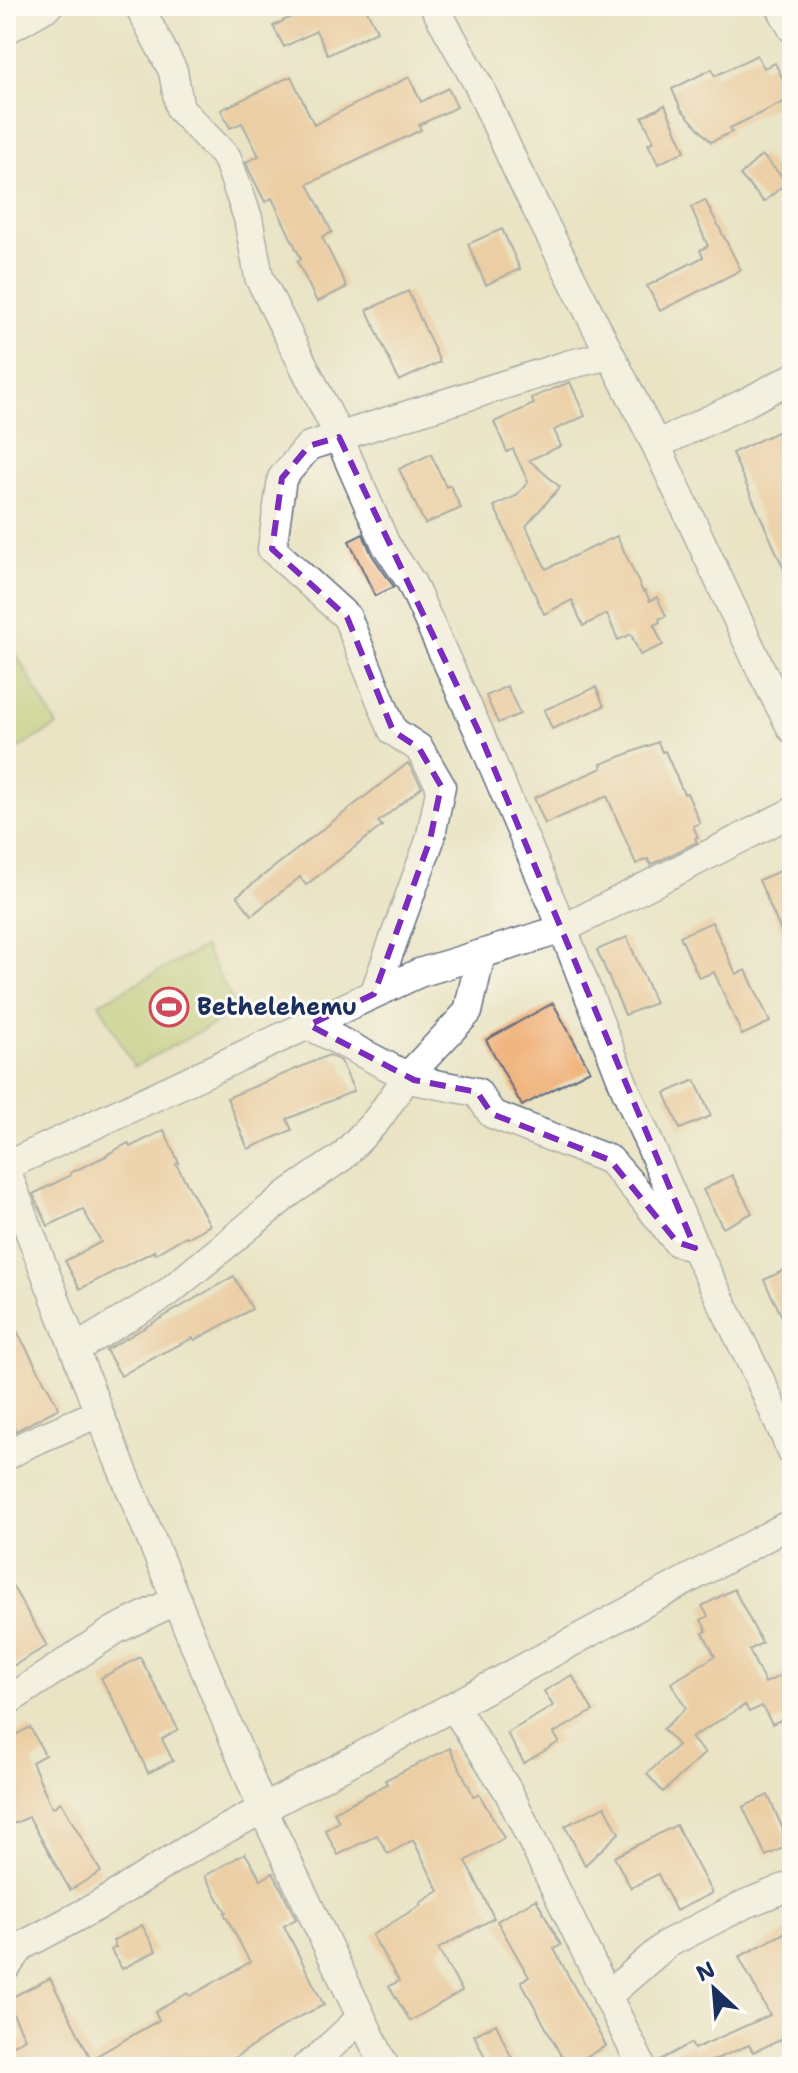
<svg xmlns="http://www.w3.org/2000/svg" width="798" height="2073" viewBox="0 0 798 2073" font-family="'Shantell Sans',sans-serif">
<rect width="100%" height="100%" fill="#fdfcf7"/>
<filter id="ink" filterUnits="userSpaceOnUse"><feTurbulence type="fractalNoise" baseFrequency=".0125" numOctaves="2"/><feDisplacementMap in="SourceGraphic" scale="16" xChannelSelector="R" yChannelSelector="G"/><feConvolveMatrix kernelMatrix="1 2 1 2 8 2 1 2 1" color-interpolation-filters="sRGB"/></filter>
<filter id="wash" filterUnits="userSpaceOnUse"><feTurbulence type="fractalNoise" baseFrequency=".006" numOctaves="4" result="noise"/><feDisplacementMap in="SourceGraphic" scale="32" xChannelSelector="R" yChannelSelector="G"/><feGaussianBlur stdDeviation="1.8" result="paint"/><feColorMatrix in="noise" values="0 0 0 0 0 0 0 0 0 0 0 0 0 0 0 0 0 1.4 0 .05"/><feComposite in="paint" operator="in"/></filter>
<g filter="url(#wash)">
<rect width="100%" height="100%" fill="#eae4c4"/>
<path fill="#b2c76b" stroke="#667b64" stroke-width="2" d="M6,636L57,726L6,755Z
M204,947L238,1011L134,1067L99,1003Z"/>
<g id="blocks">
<path fill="#f0b47d" d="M313,6H365L377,31L328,55L316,31L284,47L273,26Z
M757,55L764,68L775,63L792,98L730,128L732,132L711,142L681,109L672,89L712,69L715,76Z
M291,76L314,125L409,77L421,102L448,88L457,107L419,125L421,130L308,184L332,232L322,237L347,287L317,302L297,261L301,259L272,198L265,202L249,170L246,162L259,156L242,123L230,128L221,110Z
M665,105L685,151L658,164L648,144L654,141L642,117Z
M762,155L787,182L764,202L740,175Z
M705,200L741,270L660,311L647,286L703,257L700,250L708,246L691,207Z
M502,229L520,269L486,285L468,244Z
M408,291L440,362L399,381L367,310Z
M570,382L585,416L554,430L561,446L529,460L560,487L526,526L546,569L617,536L643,592L645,591L650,601L657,597L666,616L659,619L660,622L654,625L663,645L640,655L631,634L618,640L607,614L583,626L572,600L544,614L494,506L516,496L528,482L513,449L507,452L494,422L534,404L531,398Z
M792,425V587L732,453Z
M431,454L446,487L450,485L461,508L425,524L399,469Z
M363,534L372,555L394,587L375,596L349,541Z
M507,686L520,714L498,723L486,696Z
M596,687L604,706L552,729L544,710Z
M658,742L662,752L665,751L684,794L687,793L700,823L693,826L698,837L695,838L697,842L651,865L648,859L636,864L607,796L545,824L534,798L602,768L601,764Z
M408,763L422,787L378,822L382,826L306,885L300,877L252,915L237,896Z
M780,871L792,899V957L759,880Z
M712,922L736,974L746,970L770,1022L742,1035L714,972L699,978L680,936Z
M627,937L655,1003L625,1015L597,950Z
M553,1003L590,1070L522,1106L486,1040Z
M329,1055L341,1061L354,1091L287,1119L292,1130L248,1149L227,1098Z
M695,1080L711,1116L680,1129L665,1093Z
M164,1130L179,1163L176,1164L210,1225L187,1238L186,1236L155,1254L154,1251L80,1289L65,1261L101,1242L83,1209L48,1226L33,1194L71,1175L70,1173L106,1156V1155L128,1143L130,1147Z
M732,1175L752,1213L723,1228L703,1190Z
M792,1266V1337L764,1280Z
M234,1276L252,1309L195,1340L193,1338L150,1359L121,1376L106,1350Z
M6,1311L59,1408L16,1431L6,1413Z
M6,1575L47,1646L6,1670Z
M734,1589L762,1643L749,1650L765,1683L786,1673L792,1684V1715L772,1724L762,1706L749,1712L745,1705L691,1738L705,1753L663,1792L647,1774L678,1745L663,1729L686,1708L671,1683L715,1656L703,1633L707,1631L701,1620L708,1616L702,1606Z
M140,1657L178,1729L162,1739L173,1761L148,1773L123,1718L101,1678Z
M572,1675L593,1711L554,1733L559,1742L524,1763L507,1733L553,1706L544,1691Z
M30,1727L45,1755L32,1762L52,1808L61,1802L101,1872L70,1890L29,1817L6,1827V1740Z
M450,1748L474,1797L479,1794L504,1838L466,1861L494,1918L438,1949L462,1991L410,2021L389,1986L399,1981L372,1935L421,1905L420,1903L439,1891L413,1840L388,1854L377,1835L338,1855L325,1830L339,1822L334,1812L387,1784L385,1780Z
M768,1795L790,1845L766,1856L743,1807Z
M605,1806L619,1833L585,1865L565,1826Z
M676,1825L712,1893L676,1911L658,1874L631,1888L614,1857Z
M245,1853L261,1880L273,1873L281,1888L296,1919L284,1926L324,2005L293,2020L220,2067H6V2049L25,2038L6,2000L50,1978L91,2059L159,2020L155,2012L188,1993L190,1996L250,1962L224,1913L226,1912L205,1876Z
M536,1899L561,1945L554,1949L606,2046L567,2067L521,1981L529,1977L497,1921Z
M142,1925L156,1951L122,1969L111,1950L116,1947L113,1941Z
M792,1929V2056L783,2039L753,2052L749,2045L702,2065L703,2067H659L658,2061L691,2043L694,2049L770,2015L739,1957Z
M496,2024L516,2067H490L474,2035Z"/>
</g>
</g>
<g filter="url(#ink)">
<use href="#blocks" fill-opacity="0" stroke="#636e82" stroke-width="2"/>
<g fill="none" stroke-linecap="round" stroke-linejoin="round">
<defs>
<path id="minor" d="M139,6L173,71L180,109L227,158L248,218L259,277L333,424L386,545L411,582L478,730L563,929L625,1088L695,1248L760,1380L792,1452
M434,6L479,86L520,176L656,445
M780,6L792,28
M6,30L48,6
M792,378L747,402L656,445L762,672L792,729
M374,994L430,840L441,786L419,748L393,731L347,617L272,549L282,478L309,446L567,365L610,355
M309,1025L414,1080L477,1092L492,1114L610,1160L643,1198L677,1242L695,1248
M6,1166L419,973L563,929L792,812
M6,1170L99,1413L263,1810L385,2067
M75,1349L166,1294L289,1193L342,1157L377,1120L408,1076L468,1012L481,954
M6,1456L29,1443L99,1413
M6,1702L115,1630L177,1600
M454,1707L508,1791L642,2067
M6,1967L22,1946L101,1904L187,1850L792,1523
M607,1996L667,1944L743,1905L792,1885
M306,2067L317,2059L361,2018"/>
</defs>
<use href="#minor" stroke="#636e82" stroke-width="31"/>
<use href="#minor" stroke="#fff" stroke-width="28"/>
</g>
</g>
<path d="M0 0H798V2073H0ZM339,437L478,730L695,1248L677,1242L610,1160L492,1114L477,1092L414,1080L309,1025L374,994L430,840L441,786L419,748L393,731L347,617L272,549L282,478L309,446Z" fill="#eae4c4" fill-opacity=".55" fill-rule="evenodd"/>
<path fill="none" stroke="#7b2cbf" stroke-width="6" stroke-dasharray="16 10" stroke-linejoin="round" d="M339,437L478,730L695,1248L677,1242L610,1160L492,1114L477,1092L414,1080L309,1025L374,994L430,840L441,786L419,748L393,731L347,617L272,549L282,478L309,446Z"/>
<defs>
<symbol id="stadium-ring" viewBox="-11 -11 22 22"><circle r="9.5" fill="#fdfcf7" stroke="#d1495b" stroke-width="1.5"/><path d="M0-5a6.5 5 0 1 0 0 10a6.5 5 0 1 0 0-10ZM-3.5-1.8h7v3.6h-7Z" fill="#d1495b"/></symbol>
</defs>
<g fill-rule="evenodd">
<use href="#stadium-ring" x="147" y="985" width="44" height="44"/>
</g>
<g text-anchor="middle" stroke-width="6" stroke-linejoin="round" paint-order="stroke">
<g font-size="24" font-weight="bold" fill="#1b2f5e" stroke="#fdfcf7" text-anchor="start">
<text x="197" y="1015">Bethelehemu</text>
</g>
</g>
<rect width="798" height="2073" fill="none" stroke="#fdfcf7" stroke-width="32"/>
<g transform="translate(714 1989) rotate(334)" stroke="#fdfcf7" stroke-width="6" paint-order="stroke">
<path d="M0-6L14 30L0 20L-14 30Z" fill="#1b2f5e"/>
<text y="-12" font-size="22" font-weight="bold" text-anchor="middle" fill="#1b2f5e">N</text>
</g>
</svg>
